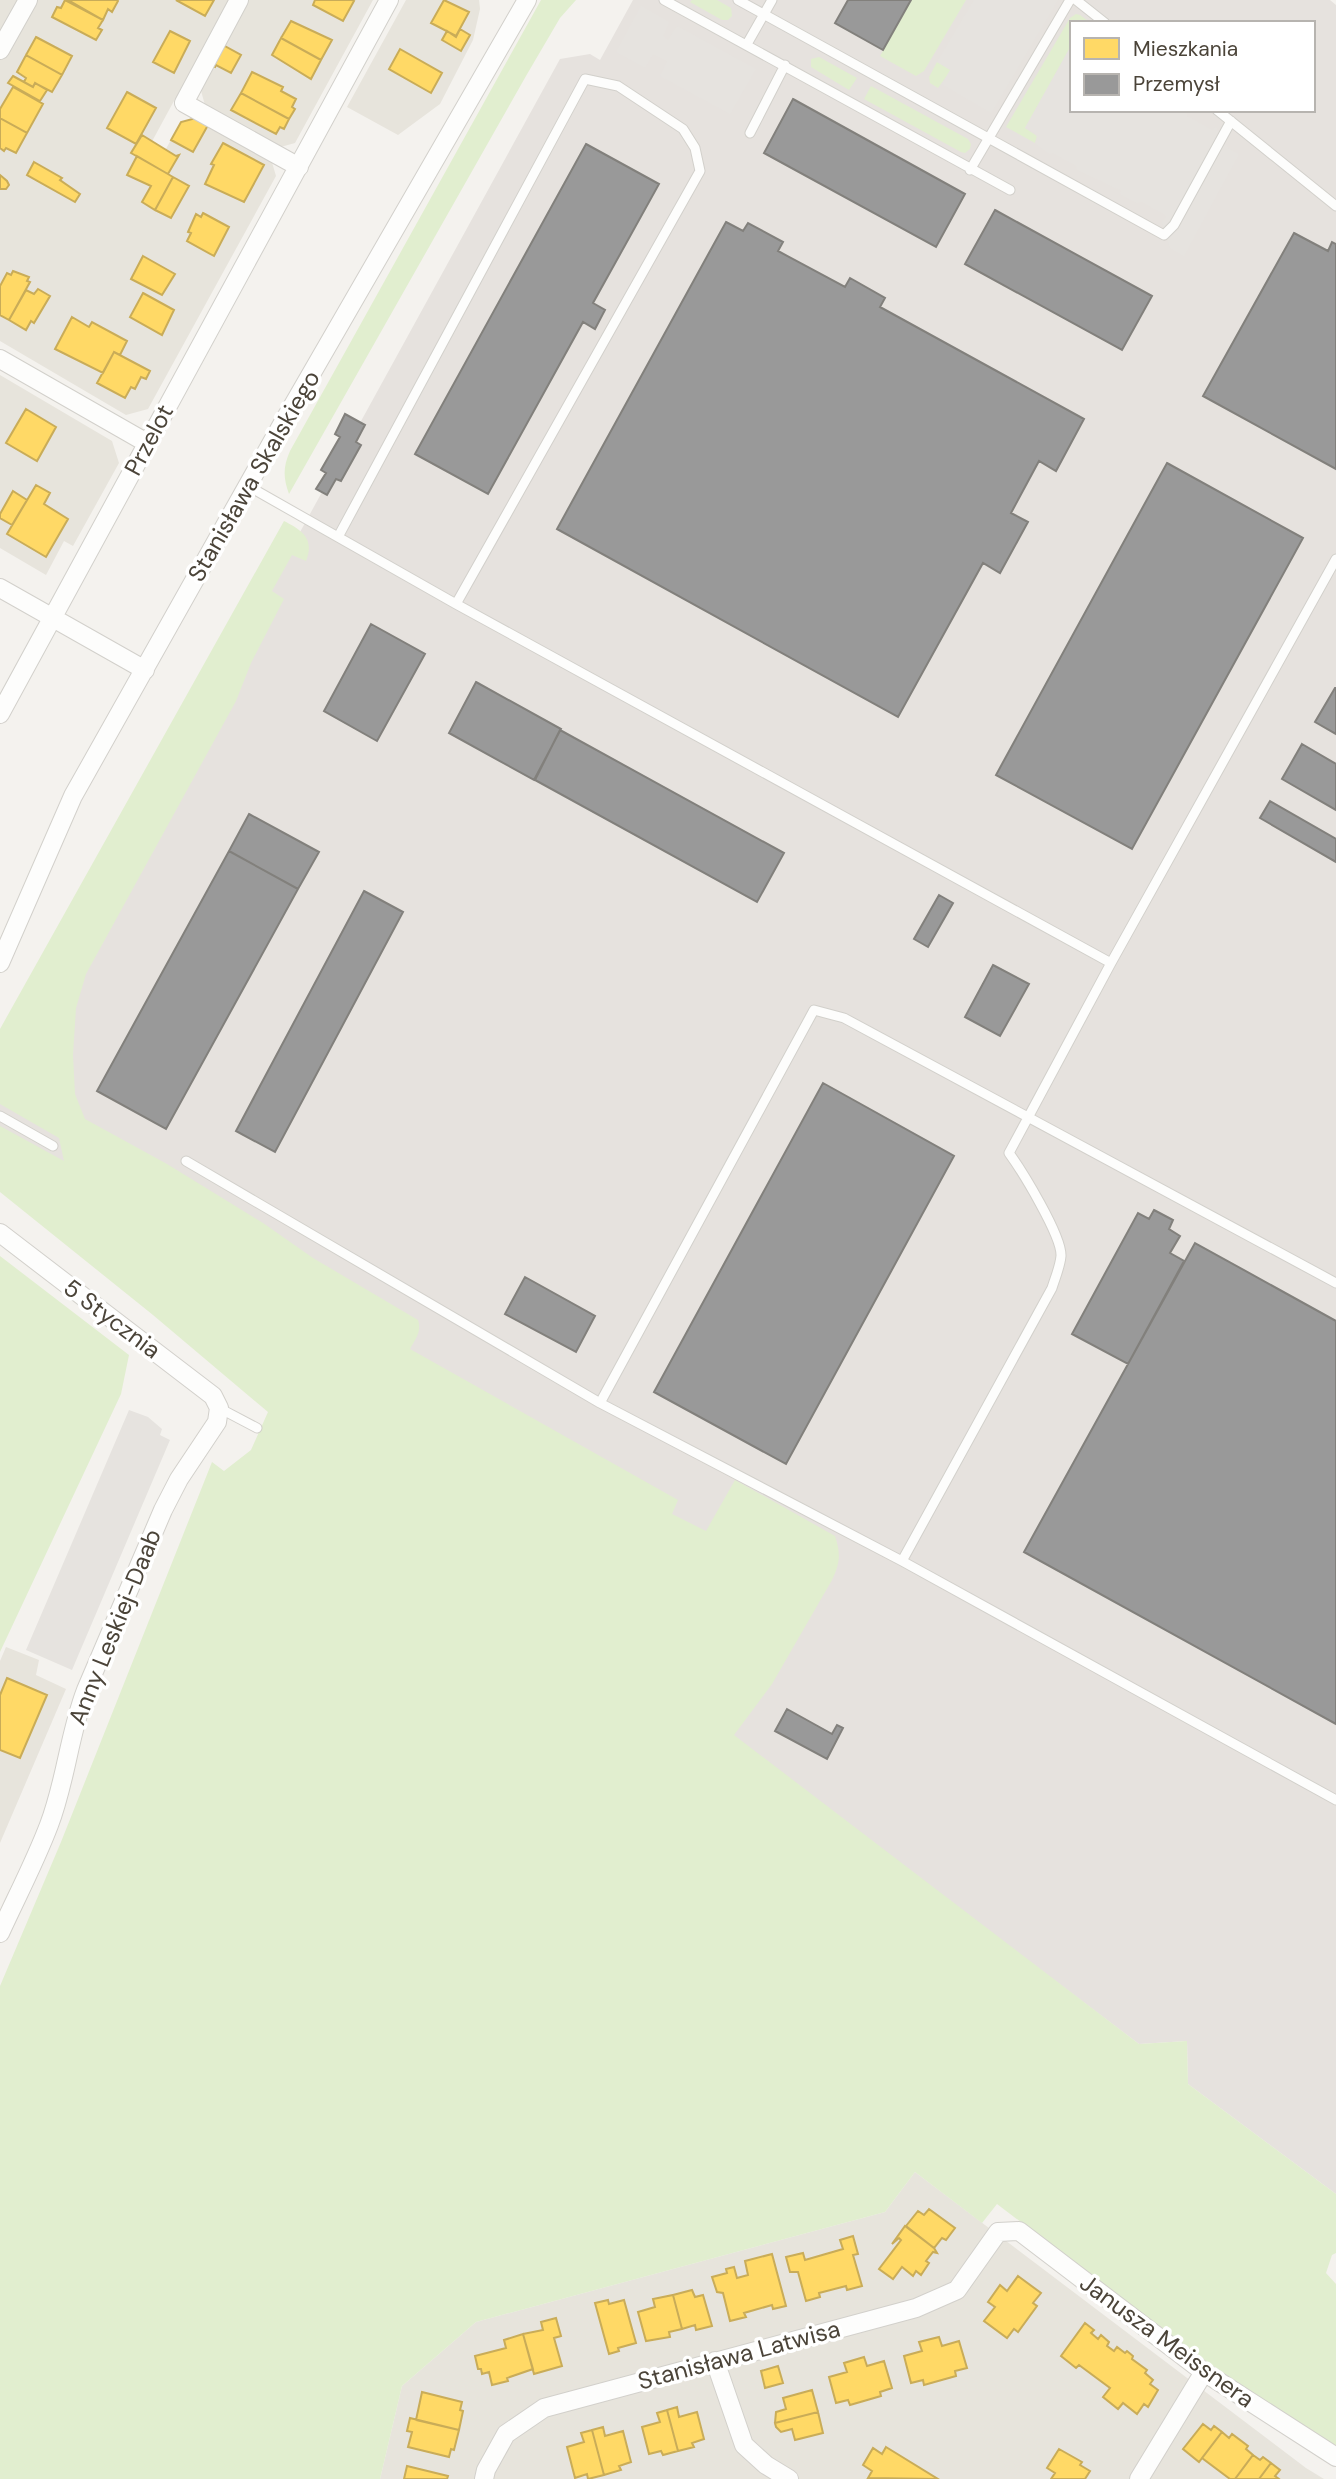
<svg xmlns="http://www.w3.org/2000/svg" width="1336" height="2479" viewBox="0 0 1336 2479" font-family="'DM Sans',sans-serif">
<rect width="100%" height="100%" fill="#f4f2ee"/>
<path fill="#e7e4dc" d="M0,0H373L295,143L277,148L206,109L200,87L175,99L143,158L156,167L178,127L200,120L271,159L276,176L148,409L126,415L0,341Z
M406,0H479L480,9L473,40L440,104L398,135L347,107Z
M0,375L112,441L119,463L73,546L64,541L46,575L0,548Z
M6,1647L39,1660L36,1675L66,1689L0,1843V1661Z
M915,2172L1306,2468L1324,2479H380L402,2386L476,2322L885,2212Z"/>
<path fill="#e6e2de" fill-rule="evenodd" d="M633,0H1330L1336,5V2194L1188,2084L1187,2041L1139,2044L0,1185V1078L560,59L590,54L600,60ZM1072,23H1313V110H1072Z"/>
<path fill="#e1eecf" d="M541,0H576L560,18L526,76L289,494C283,477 283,467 290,451Z
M692,0H717L731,8L732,16L728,20H722L690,2Z
M911,0H966L924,71L916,76L880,56Z
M1076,14L1080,15L1091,23H1072V44L1025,128L1037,136L1035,143L1006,127L1070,18Z
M819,57L857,78L849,90L811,67V59Z
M937,62L951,70L938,88L930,83L929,77Z
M871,86L968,139L971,144L970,149L965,153L961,152L864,99Z
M284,521C302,530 315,539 306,561L292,555L272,591L284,599L251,663L236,701L86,974L76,1008L73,1055L75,1094L85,1119L167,1164L263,1223L313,1258L418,1320C422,1332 415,1339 410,1349L678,1500L672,1514L706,1531L735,1480L835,1536C841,1554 840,1563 832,1580L772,1684L734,1735L1139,2044L1187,2041L1188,2084L1336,2194V2253L1332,2255L1326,2273L1336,2284V2448L1194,2353L997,2204L982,2223L915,2172L885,2212L476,2322L402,2386L380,2479H0V1986L61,1842L212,1462L224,1471L251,1450L268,1412L153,1315L0,1192V1126L64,1161L59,1138L0,1104V1029Z
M0,1256L129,1355L121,1394L0,1652Z"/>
<path fill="#e6e3df" d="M974,0H1058L991,113L942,84L950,70L937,62Z
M641,6L669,22L663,36L668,40L677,26L756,69L730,114L660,76L667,61L653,54L645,68L616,52Z
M1072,44V110H1186L1187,116L1212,130L1216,127L1228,148L1239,154L1184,256L1170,248L1162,222L1166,217L1165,215L1142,202L1136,203L1121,195L1120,190L1077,170L1076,166L1053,153L1049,154L1035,143L1037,138L1036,134L1025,128Z
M129,1410L148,1417L162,1429L160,1435L170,1440L72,1670L26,1650Z"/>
<path fill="#ffd966" stroke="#c9ac58" stroke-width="2" d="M65,0L103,20L98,28L102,30L96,40L52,17L57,7L61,8Z
M68,0H117L118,1L112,12L108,9L103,20Z
M176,0H214L205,16Z
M315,0H352L354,1L343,21L313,5Z
M444,0L469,12L456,36L431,23Z
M291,21L332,40L321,60L281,38Z
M460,29L470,35L461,51L442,40L447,31L456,37Z
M170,31L190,41L174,73L153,62Z
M36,37L72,56L62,75L26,55Z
M281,38L321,60L311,79L272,55Z
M223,45L241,55L231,73L216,65L215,67L212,66Z
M400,49L442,73L431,93L389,69Z
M26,55L62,75L52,92L35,83L33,87L24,82L26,78L17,72Z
M252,72L283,87L281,91L296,99L292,107L295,109L289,119L241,93Z
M13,76L33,87L35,83L47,90L40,101L8,83Z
M13,87L43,104L27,133L0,118V109Z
M127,92L156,108L136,144L107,128Z
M241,93L289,119L284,129L280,127L276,134L231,110Z
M0,118L27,133L16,153L6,148L4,151L0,148Z
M196,118L208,125L193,152L171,140L181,122Z
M142,135L176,156L179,155L168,174L131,153Z
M223,143L264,165L244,202L205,184L214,165L211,164Z
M137,156L173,177L155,210L142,202L151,186L127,175Z
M34,162L62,178L60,180L80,194L75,202L27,175Z
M0,175L7,181L9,185L6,189H0Z
M173,177L189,186L171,218L155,210Z
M203,213L229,227L214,256L187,241L191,233L188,232L196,214L201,217Z
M143,256L175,274L162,295L131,279Z
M13,271L29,277L27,281L30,282L9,320L0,315V286L7,273L11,275Z
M38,289L50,296L34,323L31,321L26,330L9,320L26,290L34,294Z
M143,293L174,310L162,335L130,317Z
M72,317L89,327L92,322L127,341L120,355L114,352L103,373L55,349Z
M114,352L150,371L146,379L141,377L135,389L131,387L125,398L97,383Z
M26,409L56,427L37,461L6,443Z
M36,485L50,493L44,504L68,519L46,557L7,534Z
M13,491L27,500L12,525L0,518V514Z
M7,1678L47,1695L20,1758L0,1750V1695Z
M929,2209L955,2228L946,2240L942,2238L934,2248L906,2226L918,2211L924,2215Z
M905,2226L934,2248L937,2253L933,2252L926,2261L929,2263L921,2275L916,2271L913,2276L902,2267L893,2279L879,2269L901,2240L899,2238L892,2244Z
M853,2236L858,2254L853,2255L862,2286L847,2290L846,2286L819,2293L820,2297L806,2301L798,2272H790L786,2257L803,2253L805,2260L843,2249L840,2240Z
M772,2254L786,2306L773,2309L772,2305L744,2313L746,2317L730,2321L723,2293L717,2292L712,2277L727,2273L726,2269L734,2267L737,2278L748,2275L745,2261Z
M1018,2276L1041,2293L1033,2303L1037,2306L1018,2332L1014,2329L1007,2338L984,2321L995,2307L988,2302L1000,2285L1007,2291Z
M692,2290L695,2297L703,2295L712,2326L696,2330L695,2325L682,2329L673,2295Z
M673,2295L682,2329L669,2332L670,2337L646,2341L638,2312L655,2307L653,2299Z
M608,2300L609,2304L624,2300L636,2343L618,2348L619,2351L609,2354L595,2303Z
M556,2318L561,2336L554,2338L562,2366L534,2374L523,2334L543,2330L541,2322Z
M1085,2323L1094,2330L1091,2333L1098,2339L1101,2335L1109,2342L1107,2346L1114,2351L1117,2347L1125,2353L1127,2351L1133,2356L1132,2359L1147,2370L1145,2373L1153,2380L1150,2384L1158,2390L1148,2407L1144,2404L1137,2414L1123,2403L1118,2409L1103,2397L1110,2388L1079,2365L1076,2368L1061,2356Z
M523,2334L533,2369L507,2378L508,2381L492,2385L489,2372L482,2374L481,2369H478L475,2356L506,2348L504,2340Z
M939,2337L942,2346L959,2341L967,2368L955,2371L956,2376L924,2385L923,2380L911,2383L904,2356L922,2351L919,2342Z
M864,2357L867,2366L884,2361L892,2388L880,2392L881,2396L850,2405L848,2400L836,2403L829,2377L847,2372L844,2363Z
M778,2366L783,2383L765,2388L761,2371Z
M812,2390L818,2412L775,2423L776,2412L786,2409L783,2398Z
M422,2392L462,2402L460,2410L463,2411L459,2430L416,2420Z
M677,2407L679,2417L697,2412L704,2439L692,2443L694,2447L678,2451L667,2410Z
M667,2410L678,2451L663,2455L661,2451L649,2454L642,2427L660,2422L657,2413Z
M818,2412L823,2433L795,2440L792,2429L781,2432L776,2427L775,2423Z
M410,2418L459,2430L454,2450L451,2449L449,2457L408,2447L412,2432L407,2431Z
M1203,2424L1211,2430L1214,2426L1222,2432L1199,2462L1183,2449Z
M603,2427L605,2436L623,2431L631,2462L619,2466L621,2470L604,2475L592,2430Z
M592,2430L604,2475L588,2479L587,2474L575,2478L567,2447L584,2442L581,2433Z
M1222,2432L1229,2438L1232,2434L1248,2446L1246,2449L1253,2455L1235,2479H1230L1202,2458Z
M886,2447L938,2479L868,2478L872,2471L863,2465L873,2448L882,2454Z
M1059,2449L1082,2462L1080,2465L1090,2471L1085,2479H1051L1055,2473L1047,2468Z
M1253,2455L1260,2460L1263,2457L1271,2463L1259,2479H1235Z
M1271,2463L1280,2470L1275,2476L1279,2479H1259Z
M407,2466L448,2476L447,2479H404Z"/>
<path fill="#999" stroke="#82807c" stroke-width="2" d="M848,0H911L883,50L835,23Z
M793,99L965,194L936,247L764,153Z
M586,144L659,184L593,303L605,310L595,329L583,322L488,494L415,454Z
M995,210L1152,296L1122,350L965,264Z
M726,222L743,231L748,223L783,242L778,251L845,287L850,278L885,298L880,307L1084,419L1056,471L1039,461L1011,513L1028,522L1000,573L983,563L898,717L557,529Z
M1294,233L1328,251L1332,242L1336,244V469L1203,396Z
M345,414L365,425L356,442L361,445L341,481L336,479L327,495L316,489L326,473L321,470L340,437L335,434Z
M1167,463L1303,538L1132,849L996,775Z
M371,624L425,654L377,741L324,711Z
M476,682L561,729L534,780L449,733Z
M1335,688H1336V734L1315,722Z
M560,730L784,853L757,902L535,780Z
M1302,744L1336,764V810L1282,779Z
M1270,801L1336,839V862L1260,818Z
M249,814L319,852L298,889L229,851Z
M229,851L298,889L166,1129L97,1091Z
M364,891L403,912L275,1152L236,1131Z
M939,895L953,903L928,947L914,939Z
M993,965L1029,984L1000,1036L965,1017Z
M823,1083L954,1156L786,1464L654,1392Z
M1154,1210L1173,1220L1169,1229L1180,1236L1170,1253L1184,1261L1128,1364L1072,1334L1138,1213L1149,1219Z
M1195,1243L1336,1321V1724L1024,1552Z
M525,1277L595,1316L576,1352L505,1314Z
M787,1709L832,1734L837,1725L843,1728L827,1759L775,1731Z"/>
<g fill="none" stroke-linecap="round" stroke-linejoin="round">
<defs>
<path id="service" d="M664,0L1010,190
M738,0L1164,235L1174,225L1231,121
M1076,0L1105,23
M747,44L772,0
M1217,110L1336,206
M750,133L785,65
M970,170L1070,0
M248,486L456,604L1111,963
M338,537L585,79L618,86L683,129L695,148L700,171L456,604
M0,1116L53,1146
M186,1161L600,1403L902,1561L1336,1800
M600,1403L814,1010L844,1018L1336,1283
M219,1408L257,1428
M902,1561L1052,1288C1055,1278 1060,1267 1061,1256C1062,1236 1022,1171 1009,1153L1111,963L1336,559"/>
<path id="minor" d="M239,0L184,103L299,167
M0,50L28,0
M0,359L147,443
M0,588L145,670
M0,714L389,0
M0,963L73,796L284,421L527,0
M0,1233L213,1396L219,1408L217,1422L179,1479L163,1510L86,1690C69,1734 66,1781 49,1825C35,1862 16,1898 0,1933
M715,2361L744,2445L766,2465L789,2479
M484,2479L486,2470L506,2434L544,2408L916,2308L957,2290L998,2232L1019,2231L1204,2372L1336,2457
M1139,2479L1204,2372"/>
</defs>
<use href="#service" stroke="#d2d0cb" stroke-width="11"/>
<use href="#minor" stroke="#d2d0cb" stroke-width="20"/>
<use href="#service" stroke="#fdfdfc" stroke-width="9"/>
<use href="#minor" stroke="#fdfdfc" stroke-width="18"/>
</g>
<g text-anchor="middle" stroke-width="7" stroke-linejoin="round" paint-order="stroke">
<g font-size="24" fill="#4b4439" stroke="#fff">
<text transform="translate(149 440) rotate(-62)" y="8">Przelot</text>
<text transform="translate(254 476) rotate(-60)" y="8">Stanisława Skalskiego</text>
<text transform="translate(112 1319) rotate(37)" y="8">5 Stycznia</text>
<text transform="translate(115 1627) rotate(-68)" y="8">Anny Leskiej-Daab</text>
<text transform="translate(1167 2341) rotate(36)" y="8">Janusza Meissnera</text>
<text transform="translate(739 2355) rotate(-15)" y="8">Stanisława Latwisa</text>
</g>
</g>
<rect x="1070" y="21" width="245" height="91" fill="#ffffff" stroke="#b7b4b0" stroke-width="2"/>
<rect x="1084" y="38" width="35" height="21" fill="#ffd966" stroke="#b7b4b0" stroke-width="2"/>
<text x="1133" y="56" font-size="21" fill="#4b4439">Mieszkania</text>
<rect x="1084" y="74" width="35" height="21" fill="#999999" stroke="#b7b4b0" stroke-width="2"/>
<text x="1133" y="91" font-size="21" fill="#4b4439">Przemysł</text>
</svg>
